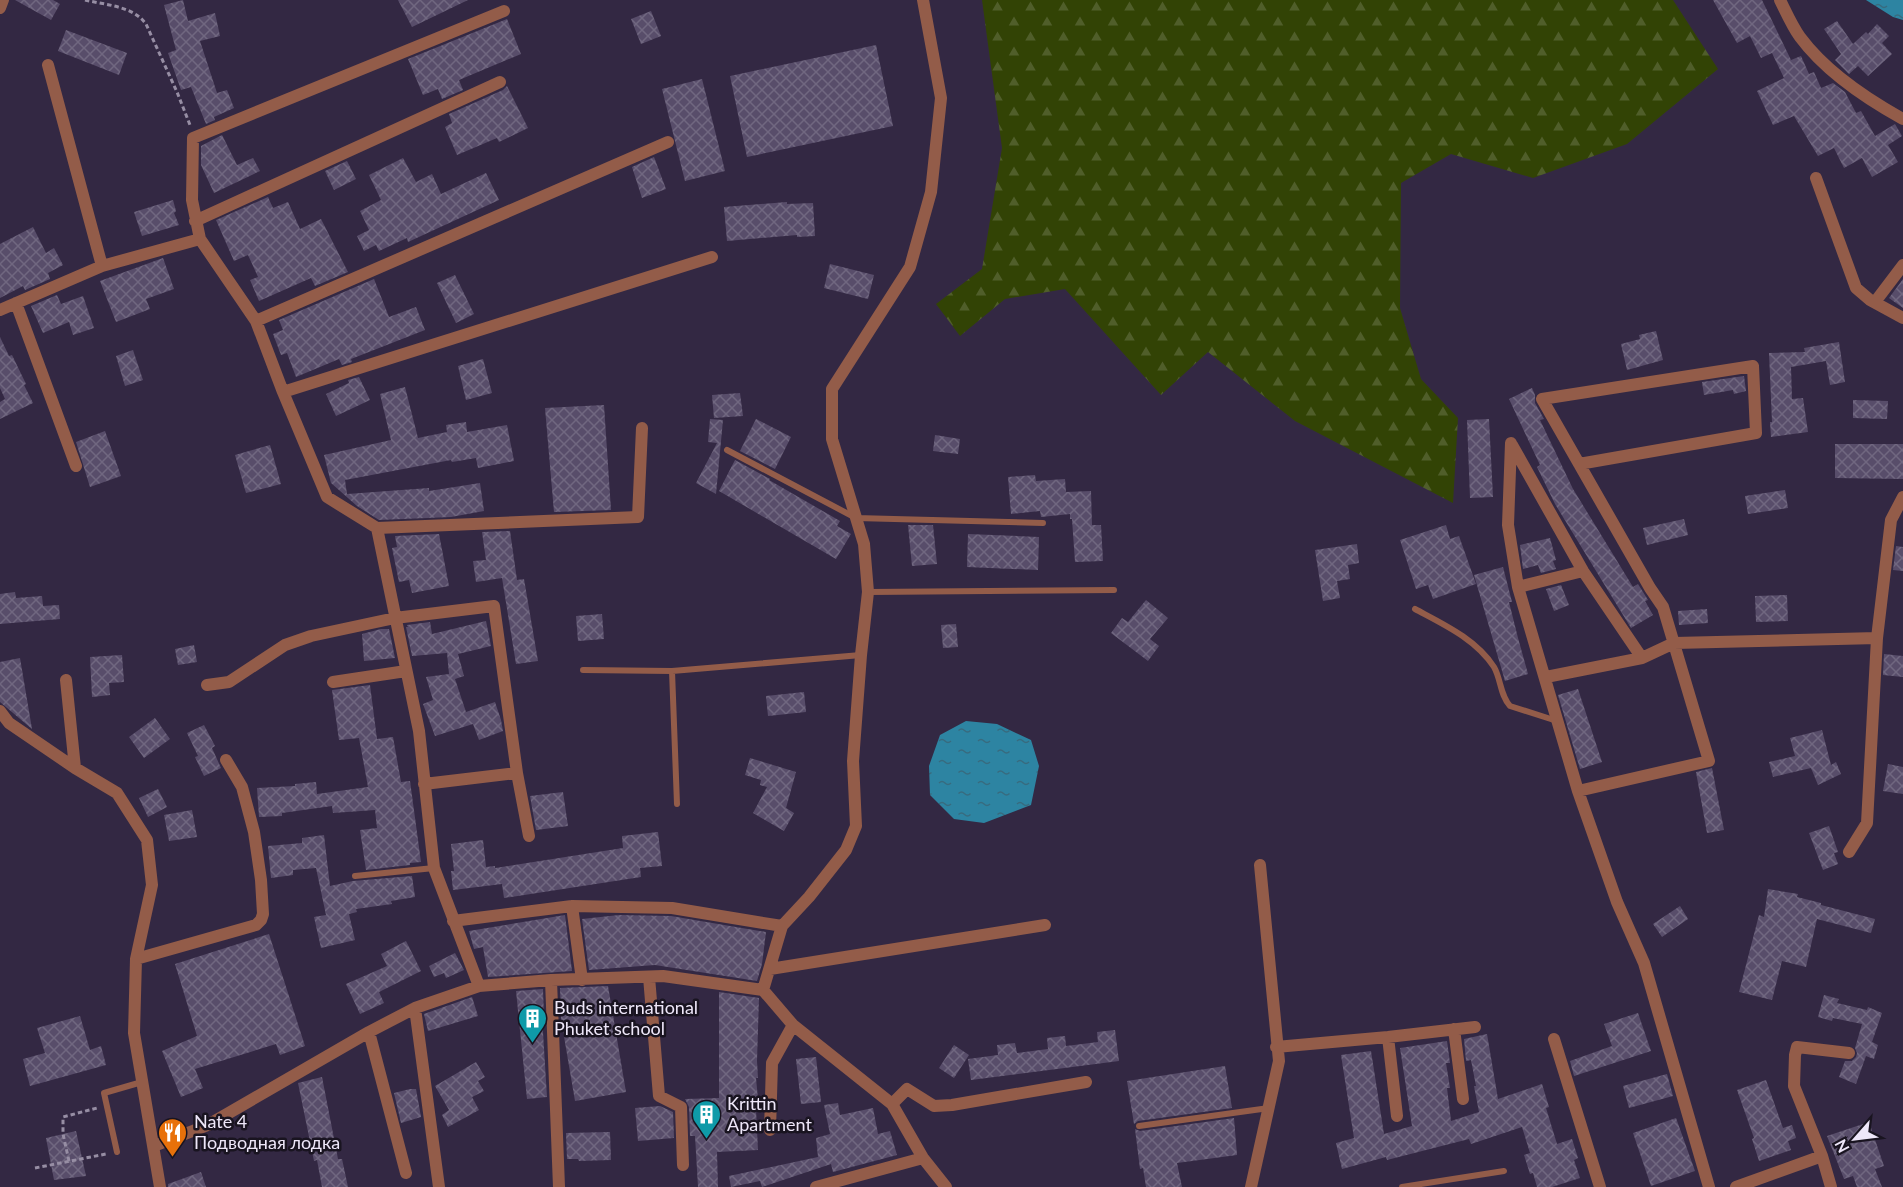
<svg xmlns="http://www.w3.org/2000/svg" width="1903" height="1187" viewBox="0 0 1903 1187" font-family="Lato,sans-serif">
<defs>
<pattern id="forest-firs" width="22" height="20" patternUnits="userSpaceOnUse" patternTransform="scale(1.5)"><rect width="22" height="20" fill="#324305"/><path d="M5 1l3.5 6h-7zM16 11l3.5 6h-7z" fill="#505e2a"/></pattern>
<pattern id="water-ripples" width="26" height="14" patternUnits="userSpaceOnUse" patternTransform="scale(1.5)"><rect width="26" height="14" fill="#2d84a2"/><path d="M2 4q2-2 4 0t4 0M15 11q2-2 4 0t4 0" fill="none" stroke="#376b7f"/></pattern>
<pattern id="building-cross-hatch" width="8" height="8" patternUnits="userSpaceOnUse" patternTransform="scale(1.5)"><rect width="8" height="8" fill="#584d6a"/><path d="M0 0l8 8M0 8l8-8" fill="none" stroke="#706780"/></pattern>
</defs>
<rect width="100%" height="100%" fill="#332843"/>
<path fill="url(#forest-firs)" d="M982,0H1673L1718,69L1627,144L1533,178L1451,154L1401,183L1400,308L1421,379L1458,418L1453,503L1295,421L1208,352L1161,395L1065,289L1005,299L960,336L936,304L982,269L1002,148Z"/>
<path fill="url(#water-ripples)" d="M1866,0H1903V20L1893,17Z
M966,721L997,724L1031,740L1039,766L1031,805L984,823L954,819L930,795L929,766L940,735Z"/>
<path fill="url(#building-cross-hatch)" d="M15,0H53L60,4L51,20Z
M183,0L188,21L215,13L220,36L200,41L217,93L227,90L234,108L214,117L215,120L206,124L191,87L181,90L168,53L176,50L164,5Z
M398,0H468L412,27Z
M1713,0H1762L1791,60L1801,56L1809,74L1814,72L1821,88L1833,83L1845,92L1856,113L1861,111L1875,136L1895,124L1902,136L1888,145L1898,162L1872,177L1862,158L1844,168L1834,148L1818,156L1794,116L1773,125L1757,91L1784,78L1772,53L1761,58L1750,36L1737,43Z
M651,11L661,36L641,44L631,19Z
M507,19L521,54L459,80L463,90L442,99L438,89L423,95L408,59Z
M1837,21L1853,44L1866,32L1868,34L1877,24L1889,36L1882,43L1892,54L1868,76L1858,66L1849,74L1835,60L1841,54L1824,29Z
M66,30L127,53L119,75L58,51Z
M876,45L893,126L747,157L730,76Z
M702,79L725,171L685,181L662,89Z
M507,86L528,128L499,142L497,138L457,155L445,127L452,123L449,114L503,90Z
M222,135L237,165L253,158L260,171L214,193L201,165V146Z
M654,157L666,189L642,198L632,167Z
M403,158L416,182L432,174L441,194L486,173L499,200L408,242L407,238L379,251L376,245L364,251L357,236L369,230L360,211L381,200L369,175Z
M347,161L356,179L334,190L325,171Z
M268,197L273,208L288,202L300,229L321,219L348,272L315,286L311,278L259,301L250,280L258,277L248,255L234,261L216,220Z
M173,200L176,211L174,213L179,225L142,236L134,212Z
M787,202V204L813,203L815,236L797,237V235L727,241L724,207Z
M33,227L46,253L54,248L63,265L48,273L50,279L25,290L23,286L0,298V244Z
M163,258L174,289L146,299L150,309L116,322L100,281Z
M830,264L874,275L868,299L824,288Z
M455,275L474,314L456,323L437,283Z
M374,279L389,317L416,307L425,330L351,359L352,362L342,365L339,359L296,377L287,353L281,355L273,334L283,330L279,320Z
M1903,279V308L1889,298Z
M57,295L61,304L83,296L94,328L73,335L69,322L43,333L31,306Z
M1656,331L1663,360L1627,370L1621,344L1640,339L1639,335Z
M0,337L9,356L12,355L26,384L24,385L33,403L0,419V402L5,399L0,388Z
M1839,342L1845,382L1830,385L1826,361L1791,367L1792,399L1803,398L1808,432L1771,437L1770,422H1772L1769,353L1805,352L1804,348Z
M133,350L143,380L125,386L116,356Z
M483,359L492,393L466,400L458,366Z
M1744,376L1746,391L1734,394L1733,390L1704,395L1702,382Z
M359,377L370,400L336,416L326,394L349,383L348,380Z
M405,387L418,438L447,432L446,425L466,422L467,432L507,425L514,461L478,468L476,458L452,462L451,460L345,480L347,494L429,488V491L480,483L484,511L451,517L379,520L357,506L331,483L324,455L391,440L380,394Z
M1532,388L1535,395V403L1544,419L1540,420L1573,489L1633,587L1638,584L1648,600L1645,601L1653,615L1631,628L1555,504L1537,467L1540,465L1509,399Z
M740,393L743,416L714,418L712,395Z
M1853,400L1888,401L1887,419L1853,418Z
M604,405L611,510L554,512L545,408Z
M710,419L723,420L716,494L696,483L717,443L708,442Z
M756,419L791,437L775,469L740,451Z
M1489,419L1493,497L1470,498L1467,420Z
M105,431L121,476L90,487L76,442Z
M935,435L960,439L958,454L933,451Z
M1835,444H1903V479L1835,478Z
M270,445L281,484L246,493L235,455Z
M735,460L770,479L769,480L840,521L837,526L851,534L836,559L719,491Z
M1035,475L1036,481L1065,479L1066,492L1091,491L1092,525H1101L1103,561L1075,562L1072,519H1070V514L1041,517L1040,511L1011,514L1008,477Z
M1785,490L1788,508L1748,514L1745,496Z
M1684,519L1688,535L1647,545L1643,528Z
M908,525H933L937,564L912,566Z
M1446,525L1450,539L1459,536L1476,584L1433,599L1428,585L1416,589L1400,540Z
M510,531L517,580L524,579L538,661L516,664L502,578L476,582L473,561L486,560L482,532Z
M439,534L449,586L412,593L409,580L399,582L392,548L397,547L395,536Z
M968,534L1039,537L1038,570L967,567Z
M1550,538L1556,560L1553,561L1556,569L1541,573L1538,565L1523,569L1520,545Z
M1357,544L1359,563L1348,565L1350,579L1337,581L1340,598L1323,601L1315,550Z
M1896,546L1903,547V571L1893,570Z
M1503,567L1512,602H1509L1518,638L1528,674L1505,681L1474,575Z
M1561,585L1569,605L1554,611L1546,589Z
M15,592L16,598L42,596L43,606L59,605L60,619L0,624V594Z
M1787,595L1788,621L1756,622L1755,596Z
M1146,600L1168,618L1150,639L1159,646L1148,661L1111,633L1122,618L1128,622Z
M1707,609L1708,623L1679,625L1678,611Z
M602,614L604,639L578,641L576,616Z
M486,621L491,646L458,654L464,676L455,679L466,712L495,702L501,720L503,731L479,740L473,724L435,736L423,704L433,700L426,677L449,674L447,653L412,656L406,627H408L407,625L430,622L432,634Z
M956,624L958,647L943,648L941,625Z
M381,629H389L395,658L364,661L362,634Z
M194,645L197,662L178,665L175,649Z
M1884,654L1903,656V677L1883,675Z
M122,655L124,682L109,683L110,695L92,697L90,657Z
M20,658L32,729L0,702V662Z
M370,685L377,739L393,737L401,782L410,781L421,862L410,863V865L366,870L360,830L377,828L375,810L333,813L332,806L282,813V816L259,817L257,788L295,786V784L316,782L317,794L368,787L359,738L339,740L332,690Z
M1578,689L1602,762L1580,769L1558,695Z
M804,692L806,712L768,716L766,696Z
M155,718L170,739L144,758L129,737Z
M204,725L215,746L212,748L221,768L204,776L195,757L198,756L187,733Z
M1822,730L1831,765L1836,762L1841,774L1818,785L1811,768L1773,777L1769,762L1795,756L1790,738Z
M750,758L796,772L786,808L794,813L784,831L753,813L767,787L760,785L761,780L745,775Z
M1888,764L1903,767V794L1883,791Z
M1712,768L1724,830L1707,833L1696,772Z
M158,789L167,807L148,817L139,798Z
M563,792L568,826L536,830L530,796Z
M192,810L197,837L169,841L164,815Z
M1829,826L1838,852L1834,853L1838,864L1823,870L1809,833Z
M658,832L662,866L640,868L641,877L504,898L502,884L453,890L451,871H454L451,844L483,840L486,867L495,866V868L623,848L622,836Z
M324,835L330,886L353,881L412,876L415,897L391,901L392,904L356,909L357,912L349,914L355,940L321,948L314,917L326,915L316,868L293,870V875L271,878L268,846L302,843V838Z
M1768,889L1798,894L1797,897L1821,903V905L1875,919L1871,933L1817,919L1806,967L1782,961L1772,1000L1739,992L1759,915L1764,917Z
M1680,906L1688,919L1662,937L1653,924Z
M565,915L572,971L488,977L483,947L474,949L469,931Z
M619,915L671,916L766,932L762,964L757,981L655,965L589,970L582,919Z
M269,934L305,1046L280,1055L276,1044L195,1069L203,1088L181,1097L162,1051L197,1036L175,964Z
M406,941L421,971L379,992L384,1003L360,1014L346,984L387,966L381,954Z
M455,953L464,970L446,978L444,973L434,977L429,966Z
M608,986L626,1092L575,1101L561,1019L560,988Z
M543,989L544,1016H542L547,1097L527,1099L516,991Z
M719,992L759,998L757,1061L758,1078H756L759,1110H756L758,1150L717,1152L718,1187H698L695,1136H690L689,1107L685,1099L719,1098Z
M1824,995L1839,999L1837,1003L1867,1010L1868,1007L1882,1013L1872,1042L1878,1045L1874,1059L1866,1056L1856,1084L1839,1077L1845,1061H1852L1856,1057L1857,1053L1855,1048L1862,1024L1833,1018L1832,1021L1818,1017Z
M472,997L478,1016L428,1031L424,1014Z
M1638,1013L1651,1051L1574,1076L1570,1061L1612,1046L1604,1024Z
M80,1016L90,1050L101,1046L106,1065L30,1086L23,1059L45,1053L37,1028Z
M1115,1030L1119,1061L971,1080L968,1059L998,1055L997,1045L1015,1043L1017,1053L1048,1049L1047,1038L1065,1036L1066,1046L1098,1042L1097,1032Z
M1487,1034L1498,1099L1542,1084L1549,1107L1546,1108L1557,1144L1572,1139L1578,1158L1574,1160L1580,1178L1552,1187H1537L1533,1173L1530,1174L1524,1155L1530,1153L1522,1127L1471,1144L1469,1139L1387,1160L1386,1157L1342,1169L1336,1143L1354,1138L1341,1055L1371,1051L1384,1134L1412,1126L1400,1048L1447,1041L1450,1063H1446L1450,1088H1447L1451,1121L1479,1112L1474,1086H1476L1471,1060L1466,1061L1464,1039Z
M954,1045L969,1055L954,1078L939,1068Z
M816,1057L821,1102L801,1104L796,1059Z
M476,1062L485,1077L478,1081L484,1091L472,1097L479,1110L448,1127L442,1115L449,1110L435,1086Z
M1225,1066L1232,1108L1138,1121L1134,1124L1127,1081Z
M1667,1074L1673,1096L1629,1108L1623,1086Z
M322,1077L338,1159H342L348,1187H322L317,1160L314,1161L298,1083Z
M1766,1080L1783,1128L1792,1125L1796,1138L1788,1141L1791,1150L1759,1161L1752,1139L1754,1138L1737,1090Z
M410,1089H416L421,1117L401,1123L394,1093Z
M838,1103L840,1115L873,1108L878,1134L890,1131L897,1155L833,1172L831,1164L762,1187L760,1181L731,1187L729,1176L818,1157L816,1138L830,1134L824,1105Z
M660,1106L673,1112L674,1138L638,1141L635,1108Z
M1234,1118L1237,1155L1177,1163L1182,1187H1146L1143,1168L1140,1169L1135,1129L1140,1131Z
M1676,1118L1695,1171L1651,1186L1633,1133Z
M1869,1122L1884,1166L1875,1169L1882,1187H1857L1853,1176L1844,1179L1827,1136Z
M76,1131L86,1176L54,1180L46,1138Z
M610,1132L611,1160L579,1161L578,1159H567L566,1133Z
M201,1172L206,1187H168V1184Z"/>
<g fill="none" stroke-linecap="round" stroke-linejoin="round">
<path stroke="#978ea4" stroke-width="3" stroke-dasharray="4.5 3" stroke-linecap="butt" d="M85,0C106,5 133,6 146,24L177,92L190,125
M69,1161L63,1134V1117L97,1108
M35,1168L106,1154"/>
<path stroke="#935c49" stroke-width="6" d="M727,450L856,518L1043,523
M869,592L1114,590
M1415,609C1443,624 1476,639 1494,667C1501,679 1500,695 1510,706L1557,721
M583,670L672,671L861,655
M672,671L677,804
M355,876L434,868
M1139,1126L1269,1108
M117,1152L104,1093L142,1082
M1402,1187L1504,1171"/>
<path stroke="#935c49" stroke-width="12" d="M1780,0C1786,12 1792,26 1800,37C1826,72 1865,98 1903,119
M0,8L3,0
M48,65L102,266
M1816,178L1856,288L1870,300L1903,318
M195,221L500,82
M1875,302L1903,265
M16,303L76,466
M0,310L102,266L200,239
M256,321L668,142
M283,392L712,257
M1511,443L1508,525L1518,587L1578,791L1617,902L1644,963L1709,1187
M1512,445L1583,571L1642,658
M377,528L638,517L642,428
M1518,587L1583,571
M1546,677L1642,658L1674,643L1877,638
M66,680L75,768
M333,682L406,671
M207,685L229,682L285,645L311,636L395,618L494,606L517,773L529,836
M0,711L9,723L75,768L117,793L147,840L152,885L136,959L134,1033L160,1187
M424,784L517,773
M1578,791L1709,761L1663,607L1650,588L1542,399L1753,366L1756,433L1579,464
M1849,852L1867,823L1877,638L1891,520L1903,497
M572,906L582,980
M453,921L572,906L672,908L782,926
M136,959L256,925L261,920L263,914L261,880L254,832L242,787L226,760
M770,969L1045,925
M649,977L659,1096L681,1107L683,1165
M551,980L559,1187
M479,986L434,868L419,731L377,528L327,497L283,392L256,321L200,239L192,200L193,138L504,11
M763,990L782,926L809,897L846,850L856,826L853,761L861,655L868,592L864,544L832,439V389L910,267L931,192L941,98L923,0
M415,1008L439,1187
M1454,1029L1463,1099
M369,1032L406,1173
M1388,1037L1397,1116
M1554,1039L1600,1187
M1276,1047L1388,1037L1475,1027
M892,1104L907,1089L934,1106L952,1105L1086,1082
M770,1130L772,1063L793,1025
M154,1146L208,1125L369,1032L415,1008L479,986L551,980L663,976L763,990L793,1025L892,1104L923,1158L946,1187
M816,1187L923,1158
M1251,1187L1279,1061L1260,865
M1736,1187L1822,1156
M1831,1187L1822,1156L1794,1086L1795,1055L1797,1047L1849,1053"/>
</g>
<defs>
<symbol id="building-pin" viewBox="-11 -11 22 30"><path d="M0 17L-7.5 6A9.5 9.5 0 1 1 7.5 6Z" fill="#0f9aa8" stroke="#191420"/><path d="M-4-6H4V6H1V3H-1V6H-4ZM-2.5-4.3h1.7v1.8h-1.7ZM.8-4.3h1.7v1.8H.8ZM-2.5-1h1.7V.8h-1.7ZM.8-1h1.7V.8H.8Z" fill="#fff"/></symbol>
<symbol id="restaurant-pin" viewBox="-11 -11 22 30"><path d="M0 17L-7.5 6A9.5 9.5 0 1 1 7.5 6Z" fill="#e8710a" stroke="#191420"/><path d="M-5-6h1v4h1v-4h1v4h1v-4h1v5L-1.5 .5V6h-2V.5L-5-1ZM5-6V6H3V1.5H1.5Q1.5-4 5-6Z" fill="#fff"/></symbol>
</defs>
<g fill-rule="evenodd">
<use href="#building-pin" x="516" y="1002" width="33" height="45"/>
<use href="#building-pin" x="690" y="1098" width="33" height="45"/>
<use href="#restaurant-pin" x="156" y="1116" width="33" height="45"/>
</g>
<g text-anchor="middle" stroke-width="5" stroke-linejoin="round" paint-order="stroke">
<g font-size="18" fill="#eee7f9" stroke="#191420" text-anchor="start">
<text x="554" y="1014">Buds international<tspan x="554" dy="21">Phuket school</tspan></text>
<text x="727" y="1110">Krittin<tspan x="727" dy="21">Apartment</tspan></text>
<text x="194" y="1128">Nate 4<tspan x="194" dy="21">Подводная лодка</tspan></text>
</g>
</g>
<g transform="translate(1855 1139) rotate(242)" stroke="#191420" stroke-width="4.5" paint-order="stroke">
<path d="M0-4.5L10 22L0 15L-10 22Z" fill="#eee7f9"/>
<text y="-9" font-size="16" font-weight="bold" text-anchor="middle" fill="#eee7f9">N</text>
</g>
</svg>
